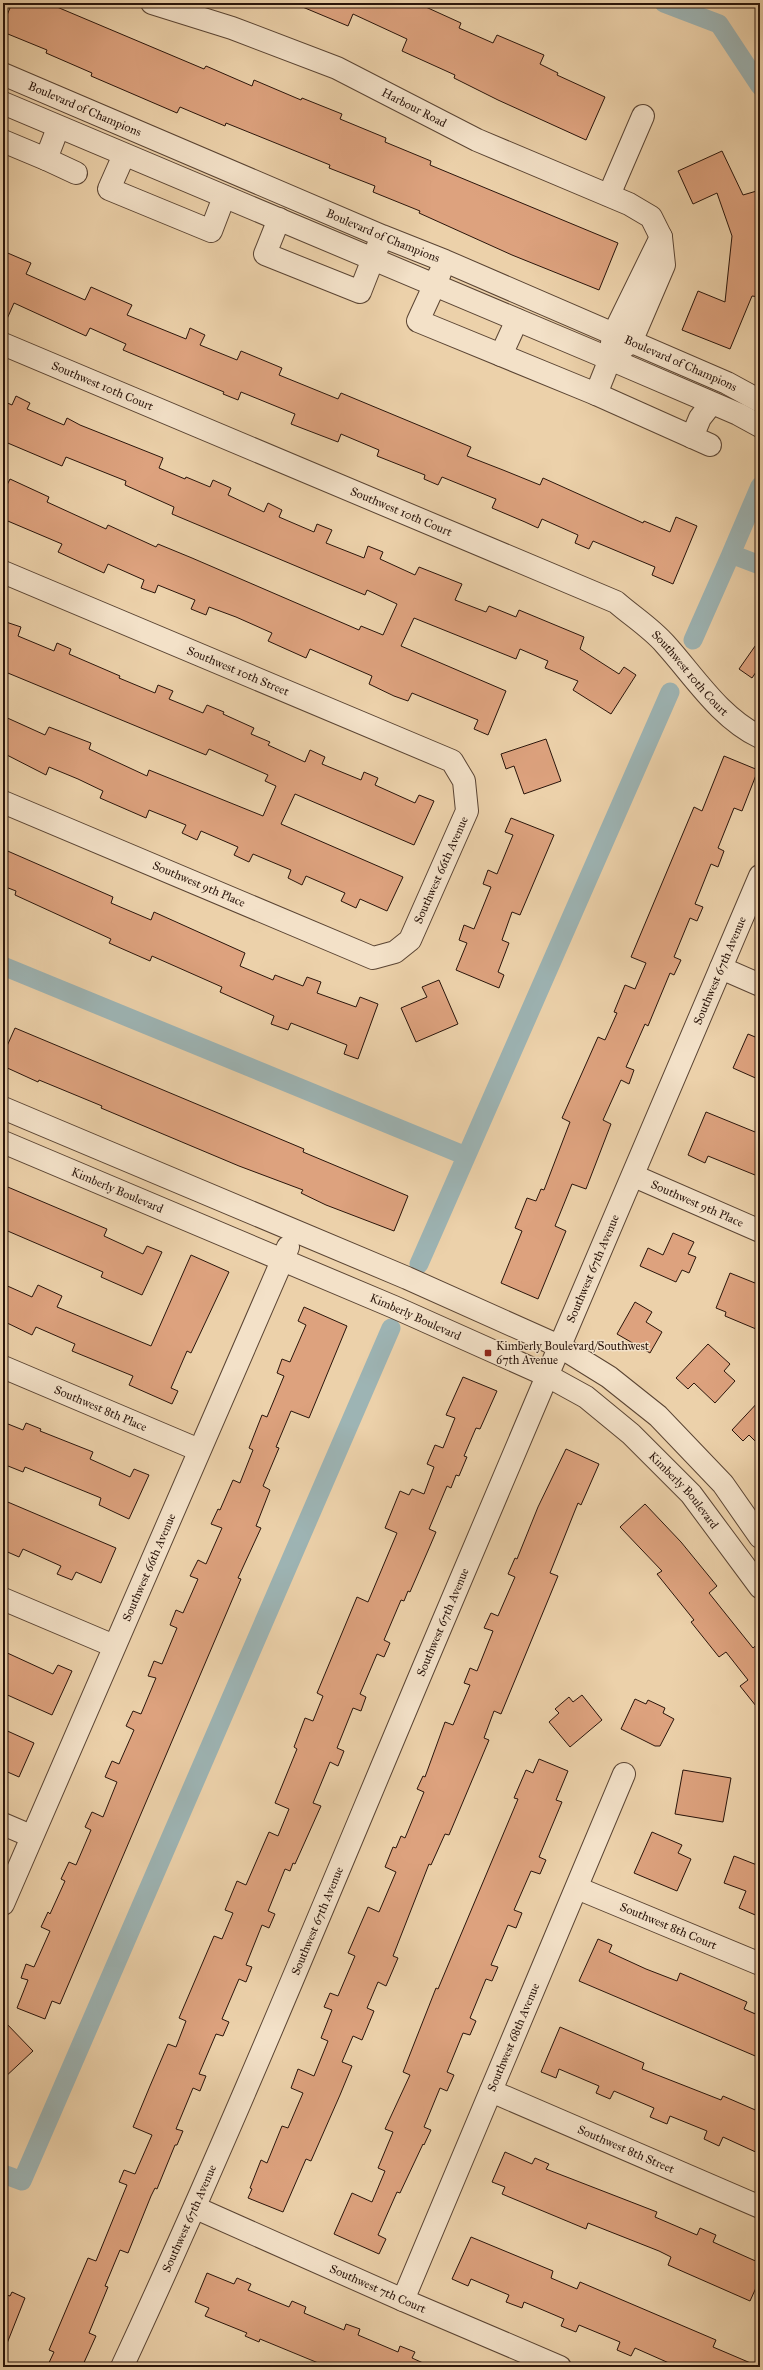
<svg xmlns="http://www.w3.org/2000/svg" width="763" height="2370" viewBox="0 0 763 2370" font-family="'IM FELL Great Primer',serif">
<rect width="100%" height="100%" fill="#ecd1aa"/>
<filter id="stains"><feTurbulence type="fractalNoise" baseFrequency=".005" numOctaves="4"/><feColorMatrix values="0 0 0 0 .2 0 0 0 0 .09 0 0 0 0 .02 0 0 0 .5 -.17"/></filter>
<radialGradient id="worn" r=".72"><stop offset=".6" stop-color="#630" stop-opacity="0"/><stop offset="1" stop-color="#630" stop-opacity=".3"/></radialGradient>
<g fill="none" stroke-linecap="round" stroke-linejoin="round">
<path stroke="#9db4b4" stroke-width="19" d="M664,3L719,24L760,86
M760,486L731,554L760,565
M693,640L731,554
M3,966L466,1156
M419,1264L670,692
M3,2174L22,2181L391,1328"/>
</g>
<path fill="#dda27e" stroke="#2a150b" d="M12,3H58L57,7L204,69L206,66L252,86L254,80L301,100L302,98L342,114L340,119L386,138L385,142L431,161L430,165L618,243L599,290L512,255L419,213L420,211L373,192L375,186L329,168L330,165L226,123L225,126L180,107L177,113L91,76L92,73L46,53L47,50L3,32V25Z
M293,3H417L461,23L459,28L493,43L497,35L544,55L540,64L558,73L557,75L605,97L586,140L498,100L454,78L455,75L402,51L407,39L353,14L348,26Z
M722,151L743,195L760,190V297L752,296L730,349L682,330L698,291L725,302L732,236L717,193L693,204L678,171Z
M3,251L31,263L26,274L85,300L91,287L132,305L127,315L186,339L190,328L205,335L200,345L237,360L241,351L282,368L279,375L338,399L341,393L471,447L467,456L503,470L540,485L543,478L643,523L644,521L670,532L676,517L697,526L673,584L652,575L655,567L593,541L589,549L575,543L578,535L542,519L538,528L525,522L492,508L496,499L442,477L438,485L424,479L425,475L377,456L379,450L341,434L338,442L291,424L295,414L241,392L238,400L223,394L224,392L123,350L126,344L90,328L86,336L14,303L3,328Z
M16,396L30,403L27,409L64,425L67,418L80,425L163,458L159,468L185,479L186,477L210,487L213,480L231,488L228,495L264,512L268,503L282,510L279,517L314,532L317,524L332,530L326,543L364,558L368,546L383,552L380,559L415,575L419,567L462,584L455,600L486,612L489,606L516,617L519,610L584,637L580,649L619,674L624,667L636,675L611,714L573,690L578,681L545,668L548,661L520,649L516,659L414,618L401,646L506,691L488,735L474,729L478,720L412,693L408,701L394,696L369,684L372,676L310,649L306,658L268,641L272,633L236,617L209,607L206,615L191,609L195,600L158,585L155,593L141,588L144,580L108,564L104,573L58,552L62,544L3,519V493L10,479L49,497L47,502L106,529L108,525L156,547L158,544L192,558L359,630L361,626L383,635L397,604L367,590L365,595L172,514L174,507L125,485L126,481L66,457L62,466L3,441V401L12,405Z
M6,622L21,627L18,636L54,651L57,643L71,649L69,654L120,676L119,678L155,693L158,685L173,691L169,699L203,713L207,705L224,712L223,714L254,728L251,734L270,742L268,745L305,762L310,750L325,757L322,764L361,780L364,772L378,778L375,785L415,803L419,795L434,801L414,845L295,794L281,824L403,877L387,911L360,899L356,908L341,901L345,893L306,876L302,885L288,878L291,870L253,854L249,862L234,855L238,847L201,831L197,840L182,833L186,825L149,810L146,818L100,798L103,791L78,779L49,767L46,775L3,753V716L45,735L49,727L91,743L89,749L147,776L149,770L263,816L276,786L265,781L268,775L209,749L206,755L3,671V630Z
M760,639V666L752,678L739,669Z
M546,739L561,781L524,794L514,766L506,769L501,754Z
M724,756L758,770L742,811L734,808L718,848L724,851L718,867L711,864L695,904L703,907L697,921L690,918L674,957L681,960L674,975L670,973L648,1026L645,1024L626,1067L634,1070L629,1084L621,1080L603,1120L611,1124L586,1189L572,1184L555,1226L566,1231L538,1299L501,1283L522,1231L515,1228L527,1198L536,1201L541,1189L544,1190L570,1122L562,1118L598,1037L605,1040L617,1013L614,1012L625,985L635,989L646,963L631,957L694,807L702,811Z
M511,818L554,835L520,915L512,912L502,940L509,943L498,972L504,975L499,988L456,970L467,943L459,940L464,925L474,929L491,887L483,884L488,870L497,874L513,835L505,832Z
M3,849L113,897L111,903L151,920L154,912L245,953L240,966L273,980L275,975L303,986L307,977L321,982L317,993L356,1007L360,997L378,1004L358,1059L344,1054L347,1045L291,1023L288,1030L271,1024L274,1016L220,992L222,987L152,956L150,961L109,943L111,939L15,895L16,891L3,886Z
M439,980L458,1024L416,1042L401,1008L427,997L422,987Z
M15,1028L304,1149L303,1152L408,1196L394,1231L326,1205L301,1193L303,1190L239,1166L101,1108L102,1106L39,1080L38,1082L3,1066V1055Z
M748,1034L760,1039V1080L733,1068Z
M706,1112L760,1134V1177L708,1156L705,1163L688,1155Z
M3,1185L107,1229L104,1236L143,1254L147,1246L162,1252L142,1295L101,1277L103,1272L3,1229Z
M673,1233L694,1242L688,1254L696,1257L689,1273L682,1270L676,1282L640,1266L648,1248L663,1255Z
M191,1255L229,1272L191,1353L187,1351L171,1388L178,1391L172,1404L129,1385L133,1376L72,1351L75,1344L36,1327L32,1335L3,1321V1284L32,1297L38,1285L62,1296L57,1307L151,1346Z
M730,1273L760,1285V1319L756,1329L725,1316L726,1312L716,1308Z
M635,1302L652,1312L646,1322L662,1332L650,1353L617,1334Z
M304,1307L347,1326L309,1418L291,1411L276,1447L279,1448L263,1486L270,1490L256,1526L261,1528L238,1578L241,1579L60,2004L52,2001L45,2019L17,2008L28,1980L21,1978L26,1964L34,1967L50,1931L41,1927L48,1912L50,1914L65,1881L61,1879L69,1862L76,1865L91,1830L85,1827L92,1812L103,1817L117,1782L105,1777L112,1761L119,1764L134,1730L126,1726L133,1711L141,1714L156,1678L148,1676L154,1661L162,1664L177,1628L170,1625L176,1610L183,1613L198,1579L190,1576L198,1560L206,1564L222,1528L211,1524L218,1509L220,1510L233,1480L240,1483L253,1450L249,1448L262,1415L267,1417L284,1376L277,1373L282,1359L290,1362L306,1325L298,1321Z
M708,1344L730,1364L724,1371L735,1381L715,1403L694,1383L688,1389L676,1378Z
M463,1377L497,1391L480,1429L476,1428L464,1456L467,1457L459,1476L456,1475L451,1488L447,1486L429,1529L436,1532L430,1546L410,1592L408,1591L404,1601L401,1600L384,1640L390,1643L384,1657L377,1654L360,1694L366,1697L361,1711L353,1708L337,1748L344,1751L338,1766L330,1762L313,1803L321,1806L295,1864L293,1863L290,1871L285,1869L268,1911L275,1914L269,1928L262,1925L246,1965L252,1967L246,1982L239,1979L222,2019L229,2022L223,2036L216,2034L199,2074L206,2076L200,2091L193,2088L176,2129L183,2131L177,2145H175L157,2189L155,2188L151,2196L128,2253L120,2250L105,2286L108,2287L89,2333L96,2336L82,2367H47L54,2352L49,2350L88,2258L96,2261L127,2185L119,2182L124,2170L135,2174L152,2135L133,2127L150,2086L168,2044L176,2047L186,2021L179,2018L214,1936L222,1939L233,1913L225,1910L237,1881L246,1885L269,1832L278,1836L289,1809L275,1803L297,1749L294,1747L305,1718L313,1721L323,1696L317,1693L357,1597L368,1602L397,1533L385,1528L400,1491L409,1495L412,1489L424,1494L434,1467L427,1464L435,1445L443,1448L455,1418L446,1415Z
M760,1400V1446L749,1435L743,1441L732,1430Z
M3,1422L23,1430L26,1423L41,1429L40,1431L93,1452L90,1459L130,1477L134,1469L149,1475L129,1519L99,1505L101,1498L25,1467L23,1472L3,1464Z
M566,1449L599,1464L581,1505L578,1503L550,1573L558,1576L501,1714L494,1711L484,1738L489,1740L449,1835L445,1834L431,1865L429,1864L393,1956L398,1958L386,1986L378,1982L367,2008L374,2011L362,2040L353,2036L342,2062L352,2066L340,2095L311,2161L306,2159L283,2212L248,2198L252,2189L250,2188L261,2160L267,2163L282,2126L288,2128L303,2093L291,2088L298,2069L314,2076L328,2041L321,2038L332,2010L324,2007L330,1993L338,1996L355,1956L348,1953L368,1907L379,1912L396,1872L385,1867L393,1847L396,1848L401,1836L405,1838L424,1792L417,1789L423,1776L425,1777L445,1722L453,1725L470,1685L464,1683L470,1668L477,1671L493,1631L484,1628L491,1613L498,1616L515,1577L508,1574L515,1558L517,1559L538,1507Z
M3,1500L116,1548L101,1583L76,1572L72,1580L57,1574L61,1566L23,1549L19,1557L3,1550Z
M645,1504L681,1542L717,1586L709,1593L753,1648L760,1642V1711L740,1686L748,1680L726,1652L719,1657L691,1622L694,1620L657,1574L662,1571L620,1527Z
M3,1651L53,1674L58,1665L72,1671L52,1715L3,1693Z
M582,1695L602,1720L570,1747L549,1722L559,1713L555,1709L569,1697L573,1702Z
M635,1699L646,1704L648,1700L665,1708L663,1713L674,1719L660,1746H655L621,1729Z
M3,1729L34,1743L19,1777L3,1770Z
M539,1759L568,1771L556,1800L562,1802L539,1857L546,1860L540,1874L531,1871L514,1910L522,1913L516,1928L508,1925L491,1965L498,1967L492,1981L486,1979L470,2018L476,2021L470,2035L463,2033L447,2072L454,2075L447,2091L440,2088L424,2127L431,2130L424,2145L423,2144L400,2193L397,2192L378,2235L386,2239L379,2254L334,2234L352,2193L372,2202L385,2171L378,2168L393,2132L385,2129L410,2075L403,2072L436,1988L438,1989L518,1799L514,1798L526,1770L533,1773Z
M683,1770L731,1778L723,1822L675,1814Z
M652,1832L682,1845L678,1853L691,1859L677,1891L634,1873Z
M734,1856L757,1865L760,1859V1917L739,1908L746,1891L724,1883Z
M598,1939L612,1945L609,1952L646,1969L677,1981L680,1973L747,2002L744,2009L760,2016V2058L579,1981Z
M3,2020L33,2051L3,2079Z
M560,2027L644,2063L642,2069L721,2100L723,2096L760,2112V2154L723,2137L719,2146L704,2139L707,2131L670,2116L667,2124L650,2117L654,2108L614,2091L610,2099L596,2093L599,2086L559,2069L556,2078L541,2072Z
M505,2152L532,2164L535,2158L549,2164L546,2169L657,2212L655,2217L697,2235L700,2228L716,2235L713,2242L760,2263V2279L750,2301L668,2265L671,2257L659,2251L588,2223L586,2229L502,2194L505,2187L492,2182Z
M471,2237L553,2271L551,2278L577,2289L580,2282L716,2340L713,2347L760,2367H678L635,2348L631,2356L617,2350L620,2342L579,2325L576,2332L561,2326L564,2319L524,2302L522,2308L506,2302L509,2295L471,2279L468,2286L452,2279Z
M207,2273L234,2284L237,2278L251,2284L248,2290L289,2307L292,2301L306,2307L304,2313L344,2330L346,2324L360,2329L358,2335L398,2352L400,2346L415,2352L412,2358L432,2367H328L260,2339L259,2342L245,2336L247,2333L205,2316L209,2308L195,2302Z
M12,2292L25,2298L4,2351L3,2294L10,2296Z"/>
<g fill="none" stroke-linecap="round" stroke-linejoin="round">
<defs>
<g id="minor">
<path id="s1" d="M152,3L232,28L337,68L477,140L629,204L651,217L661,237L664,265L631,342L619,351"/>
<path id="s2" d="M3,74L382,236L445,261L727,383L760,401"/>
<path d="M3,103L610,359L738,414L760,426"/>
<path d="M3,141L46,159L58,128"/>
<path d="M124,155L109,189L211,231L224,197"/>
<path d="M46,159L76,173"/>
<path d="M609,195L643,116"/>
<path d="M279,219L265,254L360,292L378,246"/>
<path d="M440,273L418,321L596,394L610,359L613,335L661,237"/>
<path id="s3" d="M3,344L616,602C632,616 651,628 665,644C694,676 720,718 760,737"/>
<path d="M501,355L517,320"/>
<path d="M596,394L710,445"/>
<path d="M692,437L700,418L711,404"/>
<path id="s4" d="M3,572L452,761L464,781L467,811L410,940L395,952L373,958L3,802"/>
<path d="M721,968L760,985"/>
<path d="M3,1108L407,1278L559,1346L609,1377L658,1416L723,1484L760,1537"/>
<path id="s5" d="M3,1142L394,1307L546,1375L586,1397L631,1434L691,1494L760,1587"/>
<path id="s6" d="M634,1176L760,1231"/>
<path id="s7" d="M3,1367L199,1450"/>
<path d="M3,1599L114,1646"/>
<path d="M3,1824L31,1836"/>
<path id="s8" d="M577,1888L760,1964"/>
<path id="s9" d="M3,1904L288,1247"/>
<path id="s10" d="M491,2091L760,2207"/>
<path id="s11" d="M196,2208L403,2300L560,2367"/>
<path id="s12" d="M403,2300L624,1774"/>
<path id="s13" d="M122,2367C230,2135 326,1899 425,1664C536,1401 648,1139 760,876"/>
</g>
</defs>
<use href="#minor" stroke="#5a4433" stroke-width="24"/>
<use href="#minor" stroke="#f3e1c8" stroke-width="22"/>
</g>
<rect fill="#8f2418" stroke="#f3e1c8" stroke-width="1.5" x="484" y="1349" width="8" height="8" rx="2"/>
<g text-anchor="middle" stroke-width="3" stroke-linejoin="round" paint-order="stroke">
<g font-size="12" fill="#2a150b" stroke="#f3e1c8">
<text dy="4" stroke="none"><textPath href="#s1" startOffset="283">Harbour Road</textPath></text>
<text dy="4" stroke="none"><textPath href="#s2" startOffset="89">Boulevard of Champions</textPath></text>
<text dy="4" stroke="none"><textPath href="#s2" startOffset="413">Boulevard of Champions</textPath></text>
<text dy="4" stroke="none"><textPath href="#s2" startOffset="737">Boulevard of Champions</textPath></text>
<text dy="4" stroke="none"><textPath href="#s3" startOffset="108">Southwest 10th Court</textPath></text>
<text dy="4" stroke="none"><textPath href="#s3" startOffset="432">Southwest 10th Court</textPath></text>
<text dy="4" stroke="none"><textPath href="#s4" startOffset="255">Southwest 10th Street</textPath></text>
<text dy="4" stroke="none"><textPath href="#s3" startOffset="768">Southwest 10th Court</textPath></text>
<text transform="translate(441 870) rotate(-66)" y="4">Southwest 66th Avenue</text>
<text transform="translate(199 884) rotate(23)" y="4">Southwest 9th Place</text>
<text dy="4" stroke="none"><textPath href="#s13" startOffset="1519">Southwest 67th Avenue</textPath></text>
<text dy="4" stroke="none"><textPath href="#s5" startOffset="124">Kimberly Boulevard</textPath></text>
<text dy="4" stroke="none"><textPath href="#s6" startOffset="69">Southwest 9th Place</textPath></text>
<text dy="4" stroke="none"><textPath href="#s13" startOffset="1195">Southwest 67th Avenue</textPath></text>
<text dy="4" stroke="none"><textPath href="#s5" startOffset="448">Kimberly Boulevard</textPath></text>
<text dy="4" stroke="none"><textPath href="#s7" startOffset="106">Southwest 8th Place</textPath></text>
<text dy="4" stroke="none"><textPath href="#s5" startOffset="772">Kimberly Boulevard</textPath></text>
<text dy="4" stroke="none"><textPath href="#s9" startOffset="367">Southwest 66th Avenue</textPath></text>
<text dy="4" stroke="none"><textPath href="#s13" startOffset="811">Southwest 67th Avenue</textPath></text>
<text dy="4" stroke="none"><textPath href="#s13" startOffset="487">Southwest 67th Avenue</textPath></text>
<text dy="4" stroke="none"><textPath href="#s8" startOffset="99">Southwest 8th Court</textPath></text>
<text dy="4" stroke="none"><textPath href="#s12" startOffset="285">Southwest 68th Avenue</textPath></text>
<text dy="4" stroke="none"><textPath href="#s10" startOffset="147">Southwest 8th Street</textPath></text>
<text dy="4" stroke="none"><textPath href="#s13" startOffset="163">Southwest 67th Avenue</textPath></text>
<text dy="4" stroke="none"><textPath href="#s11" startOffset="199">Southwest 7th Court</textPath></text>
</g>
<g font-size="12" fill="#2a150b" stroke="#f3e1c8" text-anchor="start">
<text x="496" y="1350">Kimberly Boulevard/Southwest<tspan x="496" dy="14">67th Avenue</tspan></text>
</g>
</g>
<rect width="763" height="2370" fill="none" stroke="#ecd1aa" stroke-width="16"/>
<rect x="4" y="4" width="755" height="2362" fill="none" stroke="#2a150b" stroke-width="2"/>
<rect x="8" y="8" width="747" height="2354" fill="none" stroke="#2a150b"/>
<rect width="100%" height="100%" filter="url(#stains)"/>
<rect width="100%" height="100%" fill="url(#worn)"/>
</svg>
